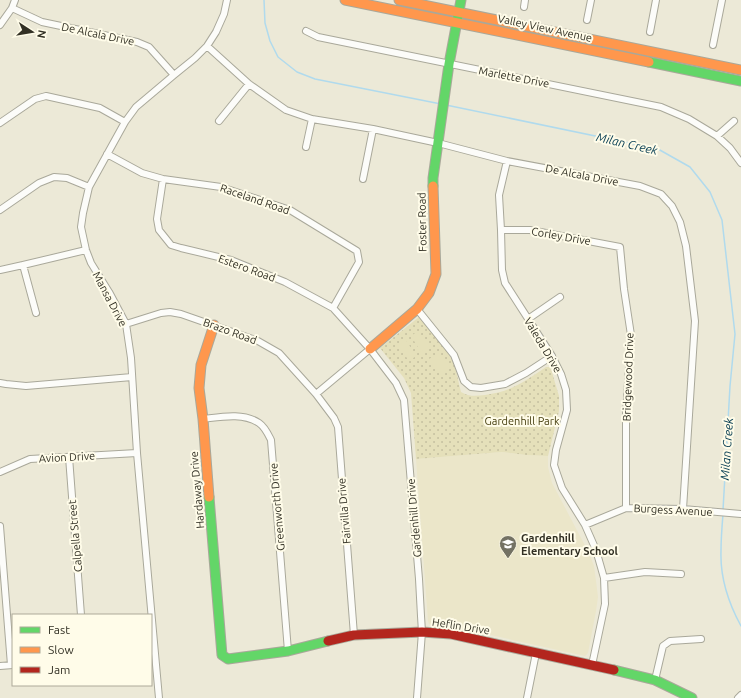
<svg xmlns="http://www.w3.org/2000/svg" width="741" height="698" viewBox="0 0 741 698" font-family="Ubuntu,sans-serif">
<defs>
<pattern id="park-dots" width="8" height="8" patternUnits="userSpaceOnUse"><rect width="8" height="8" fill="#e5e0ba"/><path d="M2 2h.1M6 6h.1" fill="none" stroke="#c5c0a0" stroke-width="1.8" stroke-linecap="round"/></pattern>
</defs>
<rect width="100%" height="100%" fill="#ece9d7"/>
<path fill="#ebe6c9" d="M502,452L526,455L548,456V467L552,483L589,553L594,566L596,581L598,597L596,611L588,653L585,656L468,630L448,626L432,625L429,624L428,621L416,459Z"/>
<path fill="url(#park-dots)" d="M419,317C433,333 450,349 456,371C458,378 459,385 461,392C469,397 476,396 485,395C511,392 525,381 546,367H549L551,369L559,396V411L548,456L526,455L502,452L416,459L411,393L404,378L380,348Z"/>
<path fill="#e5e0ba" d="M418,331L429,347L421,352L411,336Z
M406,340L416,356L409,361L398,345Z
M438,353L450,368L440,375L429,359Z"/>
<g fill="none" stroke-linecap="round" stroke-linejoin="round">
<path stroke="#b0daed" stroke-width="1.5" d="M264,0L265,23L270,41L278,57L297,72L315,79L441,104
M446,105L658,149L690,167L710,192L722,220L735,334L730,386L723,510
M723,514C722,526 721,539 721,551C720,578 729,604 741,626"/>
<defs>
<path id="street" d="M524,7L525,0
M12,8L42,22L137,42L149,47L174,75
M587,20L591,0
M0,25L12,8L15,0
M306,31L318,37L661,107L689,119L717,136L730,148L741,163
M650,32L656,0
M713,45L722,0
M207,46L249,84L286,110L312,119L373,129L438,143L507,161L640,186L661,194L672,206L680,222L686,246L695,321L683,509
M219,121L249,84
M0,123L35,99L46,96L100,108L125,122
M717,136L734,121
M306,147L312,119
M107,154L142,173L163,179L221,187L290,210L357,251L359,262L333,308
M507,161L499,195L501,230L502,270L505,283L552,356L561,374L566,390L567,410L556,450L554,465L562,488L585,525L596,550L604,578L605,604L592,665
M163,179L157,219L159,230L171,245L181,248L231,260L285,282L333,308L370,349L396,383L404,400L419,579L421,616L422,632L417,698
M363,179L373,129
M0,210L39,183L54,177L67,178L89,187
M501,230H530L620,247L624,289L631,335L626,415V508
M23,265L36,313
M0,270L23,265L86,250
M417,309L454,355L464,381L471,387L481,388L505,384L526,373L552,356
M528,319L560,297
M126,324L161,313L170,312L181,314L258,341L279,353L316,394L334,418L338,427L354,635
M0,383L6,384L26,386L132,377
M316,394L370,349
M203,419C220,417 243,412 259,423C265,427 268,434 271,440L288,651
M69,457L81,615
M0,472L30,459L137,453
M585,525L626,508L683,509L741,514
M0,526L11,665
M604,578L645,572L681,574
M0,666L13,665
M655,680L663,646L670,641L701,639
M159,698L137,453L131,358L126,324L109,292L91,263L86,250L81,227L83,213L89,187L125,122L136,107L174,75L195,58L207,46L216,32L224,14L227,0
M527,698L536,653
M738,698L741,695"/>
<path id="fast" d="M649,62L741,81
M433,186V178L449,64L461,0
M209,497L222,655L228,659L288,651L328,641
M614,670L655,680L692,698"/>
<path id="slow" d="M345,0L649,62
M399,0L741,70
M370,349L417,309L429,293L436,274L433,186
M209,497L203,419L199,388L201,365L214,325"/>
<path id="jam" d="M328,641L354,635L422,632L451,634L614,670"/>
</defs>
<use href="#street" stroke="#a9a89a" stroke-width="8"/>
<use href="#fast" stroke="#a9a89a" stroke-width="11"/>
<use href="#slow" stroke="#a9a89a" stroke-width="11"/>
<use href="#jam" stroke="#a9a89a" stroke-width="11"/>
<use href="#street" stroke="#fcfcf9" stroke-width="6"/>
<use href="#fast" stroke="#63d668" stroke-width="9"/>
<use href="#slow" stroke="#ff974d" stroke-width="9"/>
<use href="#jam" stroke="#b3261e" stroke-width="9"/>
</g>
<defs>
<symbol id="school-pin" viewBox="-11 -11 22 30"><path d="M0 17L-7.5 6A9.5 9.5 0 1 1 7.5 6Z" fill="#737163" stroke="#fffce9"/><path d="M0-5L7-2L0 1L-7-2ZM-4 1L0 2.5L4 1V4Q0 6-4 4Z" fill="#fff"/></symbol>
</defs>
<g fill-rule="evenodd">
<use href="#school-pin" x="498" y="534" width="20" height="27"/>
</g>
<g text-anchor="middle" stroke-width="4" stroke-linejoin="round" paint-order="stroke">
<g font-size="11" fill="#323024" stroke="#fffce9">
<text transform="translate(545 28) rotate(12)" y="4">Valley View Avenue</text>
<text transform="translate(98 34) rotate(12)" y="4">De Alcala Drive</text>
<text transform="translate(514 77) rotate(11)" y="4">Marlette Drive</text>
<text transform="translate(582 175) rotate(11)" y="4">De Alcala Drive</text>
<text transform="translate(255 199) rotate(19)" y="4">Raceland Road</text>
<text transform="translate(422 222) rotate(-91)" y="4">Foster Road</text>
<text transform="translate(561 236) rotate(10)" y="4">Corley Drive</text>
<text transform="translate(247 268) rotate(20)" y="4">Estero Road</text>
<text transform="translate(110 299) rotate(62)" y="4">Mansa Drive</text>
<text transform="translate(230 331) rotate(20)" y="4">Brazo Road</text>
<text transform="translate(543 345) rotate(59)" y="4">Valeda Drive</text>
<text transform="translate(628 377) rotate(-88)" y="4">Bridgewood Drive</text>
<text transform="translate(67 457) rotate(-3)" y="4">Avion Drive</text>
<text transform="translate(197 490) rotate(-95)" y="4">Hardaway Drive</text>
<text transform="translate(277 507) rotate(-95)" y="4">Greenworth Drive</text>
<text transform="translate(673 510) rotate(3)" y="4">Burgess Avenue</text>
<text transform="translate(344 511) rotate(-95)" y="4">Fairvilla Drive</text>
<text transform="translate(414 518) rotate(-95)" y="4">Gardenhill Drive</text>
<text transform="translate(75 536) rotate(-95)" y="4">Calpella Street</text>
<text transform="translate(461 626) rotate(9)" y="4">Heflin Drive</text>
</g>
<g font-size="11" fill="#453d0e" stroke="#fffce9">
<text x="522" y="425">Gardenhill Park</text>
</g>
<g font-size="11" font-weight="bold" fill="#323024" stroke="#fffce9" text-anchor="start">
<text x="521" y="542">Gardenhill<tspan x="521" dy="13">Elementary School</tspan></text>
</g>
<g font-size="12" font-style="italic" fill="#043b51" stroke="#fffce9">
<text transform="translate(627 144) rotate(13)" y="4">Milan Creek</text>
<text transform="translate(727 449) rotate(-86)" y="4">Milan Creek</text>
</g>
</g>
<rect x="12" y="614" width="140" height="72" fill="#fffce9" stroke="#adaa9a"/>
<rect x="20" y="627" width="20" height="6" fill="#63d668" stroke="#adaa9a"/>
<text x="48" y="634" font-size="12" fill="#323024">Fast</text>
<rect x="20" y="647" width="20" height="6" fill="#ff974d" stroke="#adaa9a"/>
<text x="48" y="654" font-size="12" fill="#323024">Slow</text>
<rect x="20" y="667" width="20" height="6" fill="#b3261e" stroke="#adaa9a"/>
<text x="48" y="674" font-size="12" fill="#323024">Jam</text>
<g transform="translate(32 32) rotate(102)" stroke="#fffce9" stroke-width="3" paint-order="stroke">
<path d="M0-3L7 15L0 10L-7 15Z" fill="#323024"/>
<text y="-6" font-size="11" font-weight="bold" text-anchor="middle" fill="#323024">N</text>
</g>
</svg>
